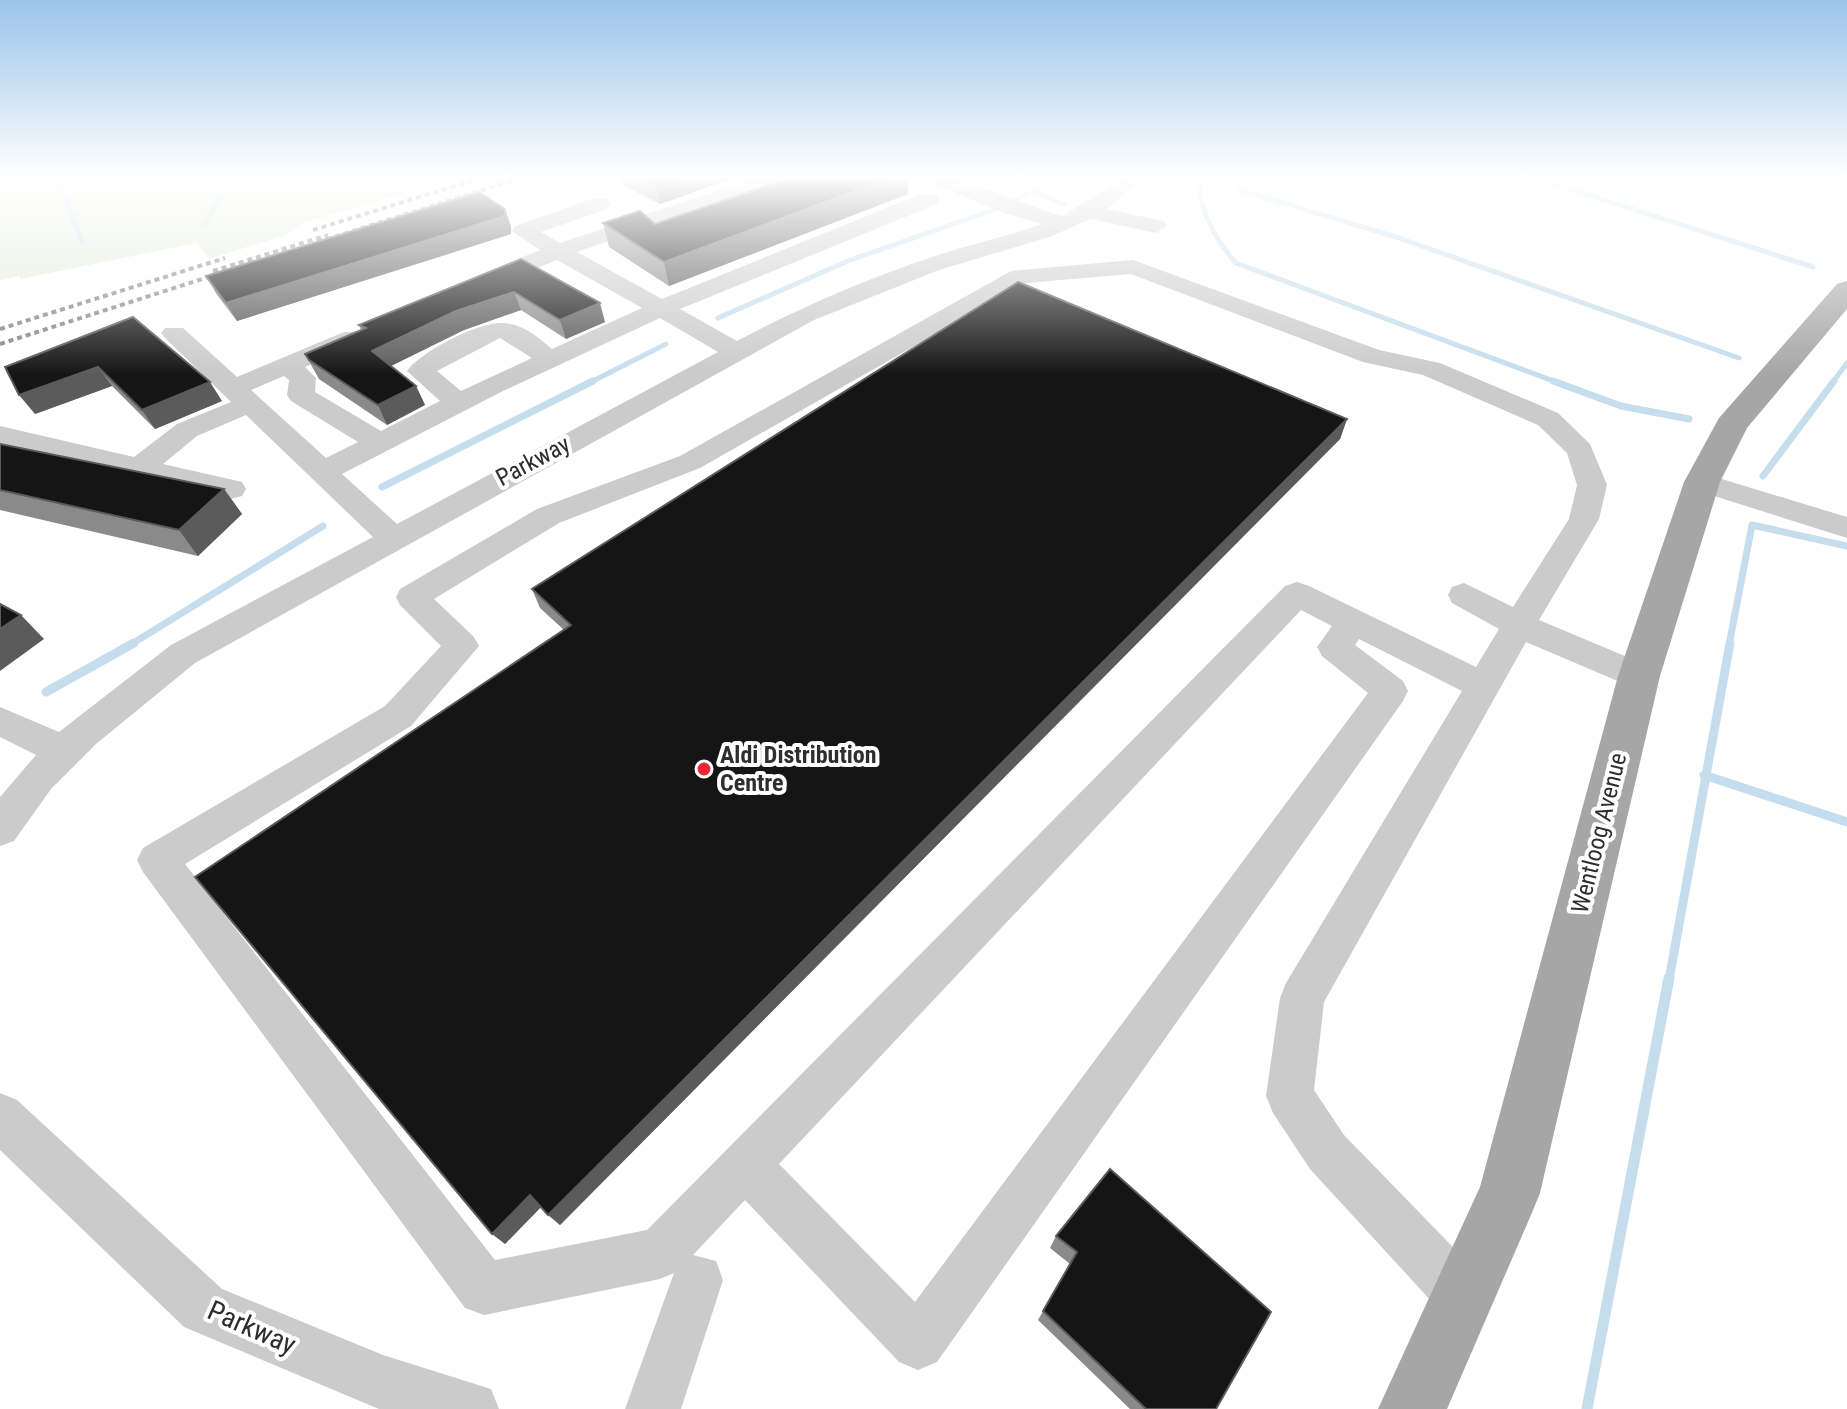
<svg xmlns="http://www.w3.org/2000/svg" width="1847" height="1409" viewBox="0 0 1847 1409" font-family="'Roboto Condensed',sans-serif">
<rect width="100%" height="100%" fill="#fff"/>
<path fill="#e4ecda" d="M0,178H457L302,223L286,235L209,259L197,243L20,279V276L0,280Z"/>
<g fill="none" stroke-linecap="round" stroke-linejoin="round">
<path stroke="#c5dded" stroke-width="5" d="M57,178L82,242
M1199,178C1197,208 1217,241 1236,263L1559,383
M1536,178L1813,267
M1237,189L1396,237L1739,358
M1033,191L1064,204
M203,225L223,194L226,178
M718,318L848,261L993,210L1063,178
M589,383L666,344
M1832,383L1847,363"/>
<path stroke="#c5dded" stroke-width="7" d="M1553,381L1621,406L1689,419
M1763,476L1834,381
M382,487L593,381
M130,645L323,526
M1729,645L1752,525L1847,546"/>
<path stroke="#c5dded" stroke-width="9" d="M46,692L134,643
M1704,775L1847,822
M1669,980L1730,643"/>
<path stroke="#c5dded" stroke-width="11" d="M1587,1409L1669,978"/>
<path fill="#cbcbcb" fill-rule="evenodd" d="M755,178H784L781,182L577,252L662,299L921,194H937L940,199L937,204L680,309L737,341C803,306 871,277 941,254C975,243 1009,236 1042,224L1004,213L929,182L926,178C972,178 1017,203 1062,216L1123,179L1134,185L1107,209L1164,221L1167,226L1156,233L1091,219L1049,237L939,270L814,320L195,663L96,744L51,789L14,841L0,846V797L36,755L0,737V707L59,732L171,645L373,537L246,415L197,436L163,464L242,482L246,489L242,496L231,499L0,444V426L134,457L177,424L231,402L165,338L161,333L165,328H183L237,377L344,332H362L366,337L362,342L305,367L316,378L315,392L381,431L440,401L407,371C420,352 478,322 502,323C522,323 538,337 552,349L642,308L557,260L493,286H477L473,281L477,276L540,250L512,231L515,226L591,199H607L610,204L607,209L541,232L560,243ZM660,318L718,352L397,524L342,474L503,391ZM500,338L532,358L461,391L437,371ZM284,376L289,380L287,395L291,401L358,442L326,458L251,390Z
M1133,260L1379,350L1440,363L1558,413L1590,444L1607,485L1599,519L1539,620L1651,667L1657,676L1651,685L1639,689L1627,685L1526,642L1324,1002L1314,1090L1344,1135L1482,1277L1489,1296L1482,1315L1463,1322L1444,1315L1310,1169L1273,1113L1266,1096L1280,998L1286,983L1462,691L1359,639L1355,645L1403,681L1408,691L1403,701L937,1362L918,1370L899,1362L745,1200L693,1255L716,1261L723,1280L681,1409H625L674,1273L660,1279L484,1315L465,1308L143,872L137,860L143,848L385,706L441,646L400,605L396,597L400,589L537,509L680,456L1011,271ZM1131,274L1363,362L1423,375L1538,425L1567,453L1577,485L1569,519L1513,607L1464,583L1452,587L1448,595L1452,603L1499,629L1476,667L1309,586L1297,582L1285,586L647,1230L495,1260L185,864L411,726L479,646L474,637L434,599L559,523L700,468L1025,283ZM1301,610L1332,626L1317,647L1322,656L1368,693L915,1302L779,1164Z
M1702,473L1847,517V538L1692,489L1687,482L1692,475Z
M0,1093L17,1100L222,1289L383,1355L491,1389L499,1409H379L184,1327L0,1150Z"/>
<path fill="#a6a6a6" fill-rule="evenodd" d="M1847,281V309L1747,428L1720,482L1660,676L1540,1193L1531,1215L1447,1409H1378L1480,1187L1618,676L1684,482L1719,418L1837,284Z"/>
<path stroke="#838383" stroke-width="4" stroke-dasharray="5 4" stroke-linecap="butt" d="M313,230L481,178
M318,242L520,178
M213,271L328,235
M0,329L225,258
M0,344L227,271"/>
</g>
<path fill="#8a8a8a" d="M621,178H733L660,204L623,185Z
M790,178H908V194L669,286L609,247L603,223L655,224Z
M505,209L511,227V234L237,321L217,295L206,276Z
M521,259L605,322L566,339L521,310L464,330L390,366L416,386L425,405L387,425L319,379L305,354L361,330L359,325Z
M133,317L222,401L155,429L112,386L35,414Z
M1347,419L1340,439L560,1225L541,1207L505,1244L564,630L540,608L532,589Z
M0,444L224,489L242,514L198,556L0,510Z
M1110,1169L1216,1409H1130L1038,1320L1070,1264L1050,1248L1056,1236Z"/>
<path fill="#5b5b5b" d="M680,178H733L660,204L656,186Z
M890,178H908V194L669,286L664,262Z
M505,209L511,227V234L237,321L226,303Z
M514,292L521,310L464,330L381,371L372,351L456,311Z
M600,303L605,322L566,339L560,320Z
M98,367L112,386L35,414L19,395Z
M210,382L222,401L155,429L142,410Z
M416,386L425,405L387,425L378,405Z
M1347,419L1340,439L560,1225L548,1215Z
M224,489L242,514L198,556L179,530Z
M21,615L44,639L0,671V629Z
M530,1195L542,1206L505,1244L492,1234Z"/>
<path fill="#151515" stroke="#5b5b5b" stroke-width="2" d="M639,178H680L656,186Z
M790,178H890L664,262L603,223L640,211L655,224Z
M479,192L505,209V216L226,303L206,276Z
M521,259L600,303L560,320L514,292L456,311L372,351L416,386L378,405L309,360L305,354L366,328L359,325Z
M1018,282L1347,419L548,1215L530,1195L492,1234L195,877L571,625L532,589Z
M133,317L210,382L142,410L98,367L19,395L5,367Z
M0,444L224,489L179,530L0,490Z
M0,604L21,615L0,629Z
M1110,1169L1271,1312L1216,1409H1146L1043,1311L1077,1252L1056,1236Z"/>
<linearGradient id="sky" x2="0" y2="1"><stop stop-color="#9ac4ea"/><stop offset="0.47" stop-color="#fff"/><stop offset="1" stop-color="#fff" stop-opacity="0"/></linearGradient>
<rect width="1847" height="375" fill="url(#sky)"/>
<circle fill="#ed2735" stroke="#fff" stroke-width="3" cx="704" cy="769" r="8"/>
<g text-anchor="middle" stroke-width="8" stroke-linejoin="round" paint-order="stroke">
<g font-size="24" fill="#2e2e2e" stroke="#fff">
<text transform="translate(533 461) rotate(-28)" y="8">Parkway</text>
<text transform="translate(1599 833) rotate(-76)" y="8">Wentloog Avenue</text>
</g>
<g font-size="24" font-weight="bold" fill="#2e2e2e" stroke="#fff" text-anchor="start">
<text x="720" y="763">Aldi Distribution<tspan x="720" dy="28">Centre</tspan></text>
</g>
<g font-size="28" fill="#2e2e2e" stroke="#fff">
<text transform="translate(252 1327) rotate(24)" y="10">Parkway</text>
</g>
</g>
</svg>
